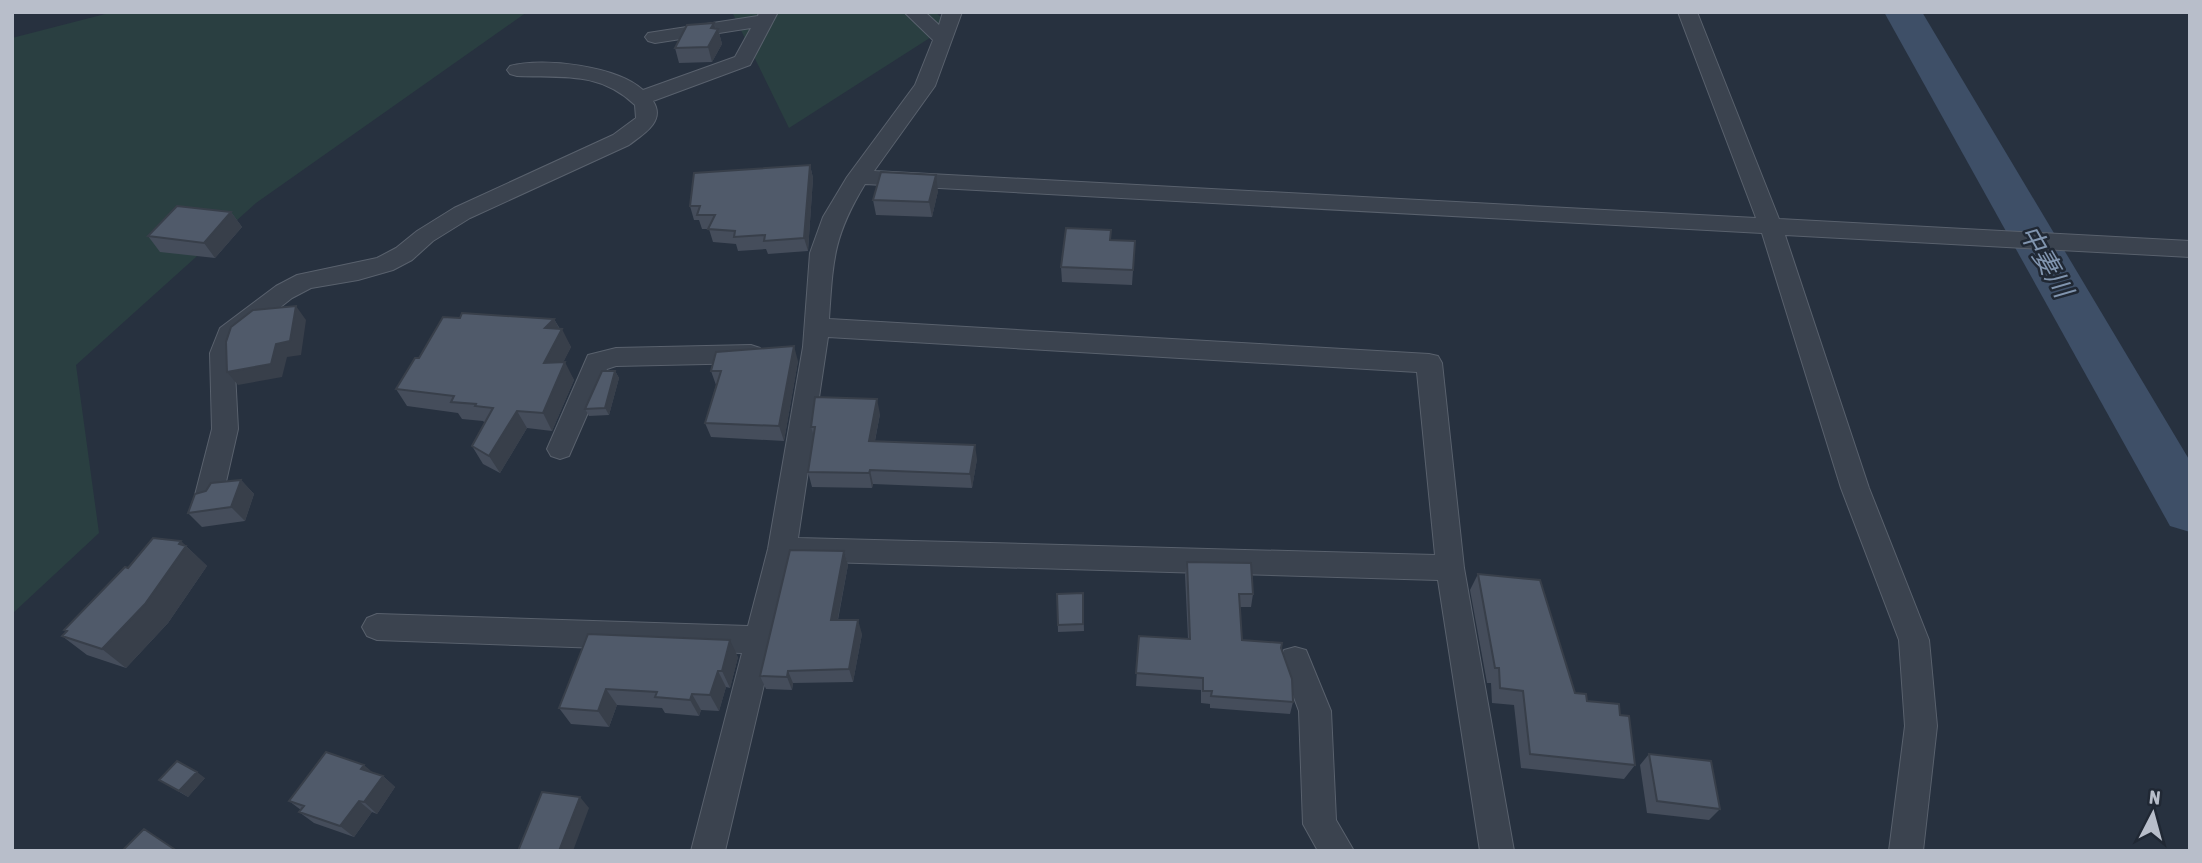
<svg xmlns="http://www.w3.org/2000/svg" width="2202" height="863" viewBox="0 0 2202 863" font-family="'Asap Condensed','Noto Sans JP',sans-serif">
<rect width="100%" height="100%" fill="#27313f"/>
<path fill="#2a3f41" d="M113,12H527L256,203L76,365L99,533L12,614V38Z
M732,12H935L950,25L789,128Z"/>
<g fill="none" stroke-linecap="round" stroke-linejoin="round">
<path fill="#3e4f67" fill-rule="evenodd" d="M1884,12H1922L2190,461V532L2170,526Z"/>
<defs>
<path id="minor" d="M759,12H778L750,65L653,101C666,121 644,134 629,145L470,218L433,241L412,260L393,270L358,280L311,288L292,298L240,339L234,353L238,429L223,495L219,503L209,506L199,503L195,495L212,429L210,353L220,328L276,286L297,275L377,258L396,248L417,231L454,208L613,135L636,118L635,105C599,71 563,78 517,76L510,74L507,70L510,66C544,57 617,66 643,90L735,57L751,28L655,43L648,41L645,37L648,33L758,16Z
M904,12H925L939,25L943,12H962L935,86L874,171L1756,218L1678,12H1697L1779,219L2190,241V257L1785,235L1869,488L1929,640L1937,726L1923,851H1889L1905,726L1899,640L1841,488L1762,233L865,184C833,237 833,260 829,319L1429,354L1438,356L1442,363L1464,568L1514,851H1480L1438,580L793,561L725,851H691L742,653L377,640L367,636L362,627L367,618L377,614L748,626L768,549L803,347L810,253L823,217L847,177L915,85L933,40ZM828,337L1417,372L1435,555L798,538Z
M751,345L760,348L763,354L760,360L751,363L616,366L607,369L569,456L560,459L551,456L547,449L588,355L616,348Z
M1295,647L1306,650L1331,711L1336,820L1354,851H1318L1303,824L1299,711L1280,660L1284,650Z"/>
</defs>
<use href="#minor" stroke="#59616d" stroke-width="2"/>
<use href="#minor" fill="#3b434f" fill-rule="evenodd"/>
</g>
<path fill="#454d5b" d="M714,23L716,29H718L722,44L712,62L679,63L675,48Z
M810,165L813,178L808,251L768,254L766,249L738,251L736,244L713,242L709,229H702L699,220H694L690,206Z
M938,191L932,217L876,215L873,200Z
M231,212L242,227L215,258L160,252L148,236Z
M1111,240L1135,241L1132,285L1062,282L1061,267Z
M460,318L554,319L571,347L563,362L574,380L552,431L527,428L500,473L483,464L472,446L485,423L483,421L462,419L458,413L407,406L396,389L419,358Z
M798,361L784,441L711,437L705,423L716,385L711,371Z
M615,371L619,378L609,415L589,416L585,409Z
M880,414L875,441L977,459L972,488L873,484L872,488L812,487L808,472L814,436L811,427Z
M241,480L254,494L245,521L202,527L188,513Z
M185,545L207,566L168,623L126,668L87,655L62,636L66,632L64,630Z
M844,551L848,565L838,620L862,634L853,682L793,683L792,690L766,689L760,676Z
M1187,562L1253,594L1251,607H1240L1242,640L1281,648L1293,702L1290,714L1210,708V704L1201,703V690L1136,686L1139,636L1188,639L1185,575Z
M1478,574L1575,693L1587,701L1620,715L1635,765L1624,779L1521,768L1514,705L1492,703L1491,683H1487L1470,590Z
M1083,593L1084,631L1058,632L1057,594Z
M588,634L738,657L730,688L726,687L719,711L701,710L699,716L665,713L662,708L617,705L609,727L571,724L559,708Z
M1649,754L1720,809L1709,820L1647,813L1640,765Z
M373,773L383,776L395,787L377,814L372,812L354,837L314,823L299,812L301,810L289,801Z
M205,778L188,797L159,780Z"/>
<path fill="#383f4a" d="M714,23L716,31L718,29L722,44L712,62L708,47L711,28Z
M810,165L813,178L808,251L804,238Z
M936,175L938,191L932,217L929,202Z
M231,212L242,227L215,258L204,243Z
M296,306L306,320L301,355L287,357L282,377L238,385L227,372Z
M554,319L561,332L562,329L571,347L554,381L544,363L545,328Z
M794,346L798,361L784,441L779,426Z
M565,362L574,380L552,431L543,413Z
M615,371L619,378L609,415L605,408Z
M877,399L880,414L872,455L869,441Z
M517,411L527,428L500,473L489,456Z
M975,445L977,459L972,488L970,474Z
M870,470L873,484L872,488L869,473Z
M241,480L254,494L245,521L231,507Z
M181,541L207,566L168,623L126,668L102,649Z
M844,551L848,565L835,633L831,620Z
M858,620L862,634L853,682L849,669Z
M730,640L738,657L730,688L722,671Z
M718,671L726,687L719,711L710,695Z
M788,671L793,683L792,690L787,677Z
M606,689L617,705L609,727L598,711Z
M692,694L701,710L699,716L690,700Z
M364,765L377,776L361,769Z
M197,772L205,778L188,797L179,791Z
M383,776L395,787L377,814L364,802Z
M580,797L589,808L573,851H559Z
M359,801L372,812L354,837L340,826Z"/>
<path fill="#505a6a" stroke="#383f4a" stroke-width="2" d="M714,23L711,28L718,29L708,47L675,48L687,25Z
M810,165L804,238L764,241L765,235L734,237L735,231L708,229L715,215H697L700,206H690L694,173Z
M881,172L936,175L929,202L873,200Z
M177,206L231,212L204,243L148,236Z
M1066,228L1111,230L1110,240L1135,241L1133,270L1061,267Z
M296,306L290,341L276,344L271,364L227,372L226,342L231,327L253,310Z
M462,313L554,319L545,328L562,329L544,363L565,362L543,413L517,411L489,456L472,446L493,408L475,406L476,404L451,402L454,396L396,389L415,358H419L443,317L460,318Z
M794,346L779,426L705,423L721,371H711L716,352Z
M602,371H615L605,408L585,409Z
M815,397L877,399L869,441L975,445L970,474L870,470L869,473L808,472L815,427H811Z
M241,480L231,507L188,513L195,494L206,491L211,483Z
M153,538L181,541L179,544L186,546L145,604L102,649L62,636L67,631L64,630L125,567L128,568Z
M790,550L844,551L831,620H858L849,669L788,671L787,677L760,676Z
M1187,562L1251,563L1253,594H1239L1242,640L1282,643L1281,648L1292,679L1293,702L1211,696L1212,691H1203V678L1136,673L1139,636L1190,639Z
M1478,574L1540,580L1575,693L1586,694L1587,701L1619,704L1620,715L1629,716L1635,765L1530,754L1523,691L1500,688L1499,668H1495Z
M1083,593V624L1058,625L1057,594Z
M588,634L730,640L722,671H718L710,695L692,694L690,700L655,697L657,692L606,689L598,711L559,708Z
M326,752L364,765L361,769L383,776L364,802L359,801L340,826L299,812L304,806L289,801Z
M1649,754L1711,761L1720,809L1657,801Z
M177,761L197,772L179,791L159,780Z
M542,792L580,797L559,851H518Z
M144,829L177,851H122Z"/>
<g text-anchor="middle" stroke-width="5" stroke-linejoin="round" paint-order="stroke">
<g font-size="26" font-style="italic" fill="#8195af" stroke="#202834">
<text transform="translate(2046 261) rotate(60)" y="9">中妻川</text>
</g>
</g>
<rect width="2202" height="863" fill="none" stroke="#b8beca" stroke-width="28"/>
<g transform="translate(2153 814) rotate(6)" stroke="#202834" stroke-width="5" paint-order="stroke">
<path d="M0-5L12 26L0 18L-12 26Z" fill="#b8beca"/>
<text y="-10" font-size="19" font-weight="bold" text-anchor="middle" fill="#b8beca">N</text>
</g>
</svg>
